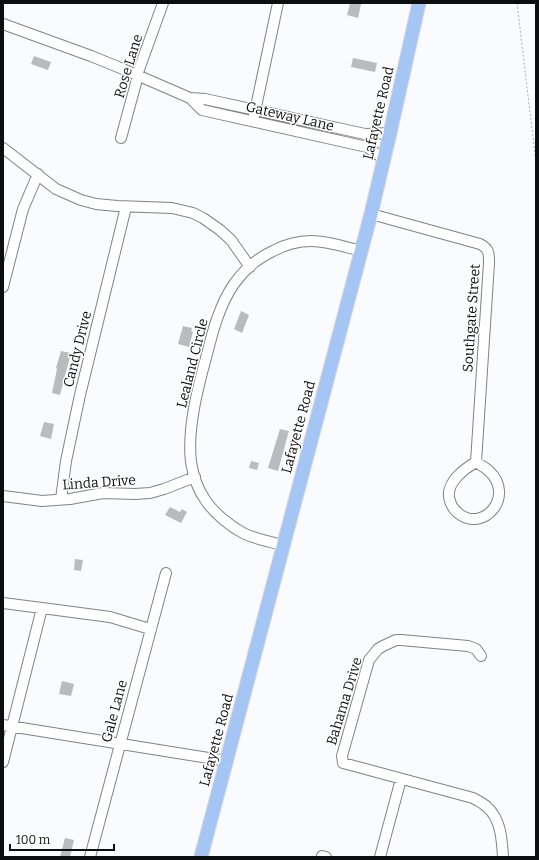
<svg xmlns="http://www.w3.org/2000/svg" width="539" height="860" viewBox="0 0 539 860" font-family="Bitter,serif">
<rect width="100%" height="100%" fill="#f9fbff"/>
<path fill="#b9bbbe" d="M350,3L361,4L358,18L347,15Z
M34,56L51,62L48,70L31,64Z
M353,58L377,63L375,72L351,67Z
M241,311L249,315L242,333L234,329Z
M183,326L192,328L191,331L193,332L189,347L178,344Z
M61,351L71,353L60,395L52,393L57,369L56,368Z
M44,422L54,424L51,439L40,436Z
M280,429L289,431L278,471L268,468Z
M251,461L259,463L257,470L249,468Z
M170,507L180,512L182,509L187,512L181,523L165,515Z
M75,559L83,560L81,571L74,570Z
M62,681L74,684L71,696L59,694Z
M65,838L74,840L70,857H60Z"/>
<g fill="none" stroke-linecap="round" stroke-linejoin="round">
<defs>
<path id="minor" d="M3,24L91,56L123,69L190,98L205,99L365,134L390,133
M190,98L202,110L367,147L384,159
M254,116L278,3
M121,138L136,83L137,75L163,3
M3,148L56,189L81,200L96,204L117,206L172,208L193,213L203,218L220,230L231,240L250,267
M371,214L480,244C489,249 489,252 489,263L476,462
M3,287L23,209L38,174
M476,462C480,465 485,467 489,471C516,496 483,534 458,513C453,509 450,503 449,497C447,482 464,469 476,462Z
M3,496L42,501L70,499L103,493L135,494L150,493L164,489L195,477
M61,499L66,461L80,395L126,207
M283,545C270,542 255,539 243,533C230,526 214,513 206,501C198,490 193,475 191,462C187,428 198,387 207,354C213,330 220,304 234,284C244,270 258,258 273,251C305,234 329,242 361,251
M3,603L42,608
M481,656L476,649L468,646L401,640H396L383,646L378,649L369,660L342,756L343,763L473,798C478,801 483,803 487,807C501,819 502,840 503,857
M3,725L227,761
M3,762L42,608L110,617L150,629
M322,856L326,857
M90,857L166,573
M380,857L401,779"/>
<path id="major" d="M201,857L371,214L390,133L419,3"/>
</defs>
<use href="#minor" stroke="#818386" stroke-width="12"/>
<use href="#major" stroke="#d8d8d9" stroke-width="15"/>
<path stroke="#abacaf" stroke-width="1" stroke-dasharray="2 2" stroke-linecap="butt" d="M517,3L536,163"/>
<use href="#minor" stroke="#fff" stroke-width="10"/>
<use href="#major" stroke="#a5c5f4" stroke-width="13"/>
</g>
<g text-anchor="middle" stroke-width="3" stroke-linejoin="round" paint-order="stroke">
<g font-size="14" fill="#0d0e0f" stroke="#fff">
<text transform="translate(128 66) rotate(-73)" y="5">Rose Lane</text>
<text transform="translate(378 113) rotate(-77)" y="5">Lafayette Road</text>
<text transform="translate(290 116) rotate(13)" y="5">Gateway Lane</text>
<text transform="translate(471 318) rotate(-86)" y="5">Southgate Street</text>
<text transform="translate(77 349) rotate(-76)" y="5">Candy Drive</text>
<text transform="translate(192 363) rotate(-76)" y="5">Lealand Circle</text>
<text transform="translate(298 427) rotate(-75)" y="5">Lafayette Road</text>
<text transform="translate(99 482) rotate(-4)" y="5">Linda Drive</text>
<text transform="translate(344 701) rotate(-73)" y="5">Bahama Drive</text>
<text transform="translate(114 711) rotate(-75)" y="5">Gale Lane</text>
<text transform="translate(216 740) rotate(-75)" y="5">Lafayette Road</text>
</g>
</g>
<rect width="539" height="860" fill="none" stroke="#0d0e0f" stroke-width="8"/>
<path d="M10 844v6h104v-6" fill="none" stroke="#0d0e0f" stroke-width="2"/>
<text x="16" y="844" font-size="12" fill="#0d0e0f" stroke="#ffffff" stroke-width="3" paint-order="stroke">100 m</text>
</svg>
